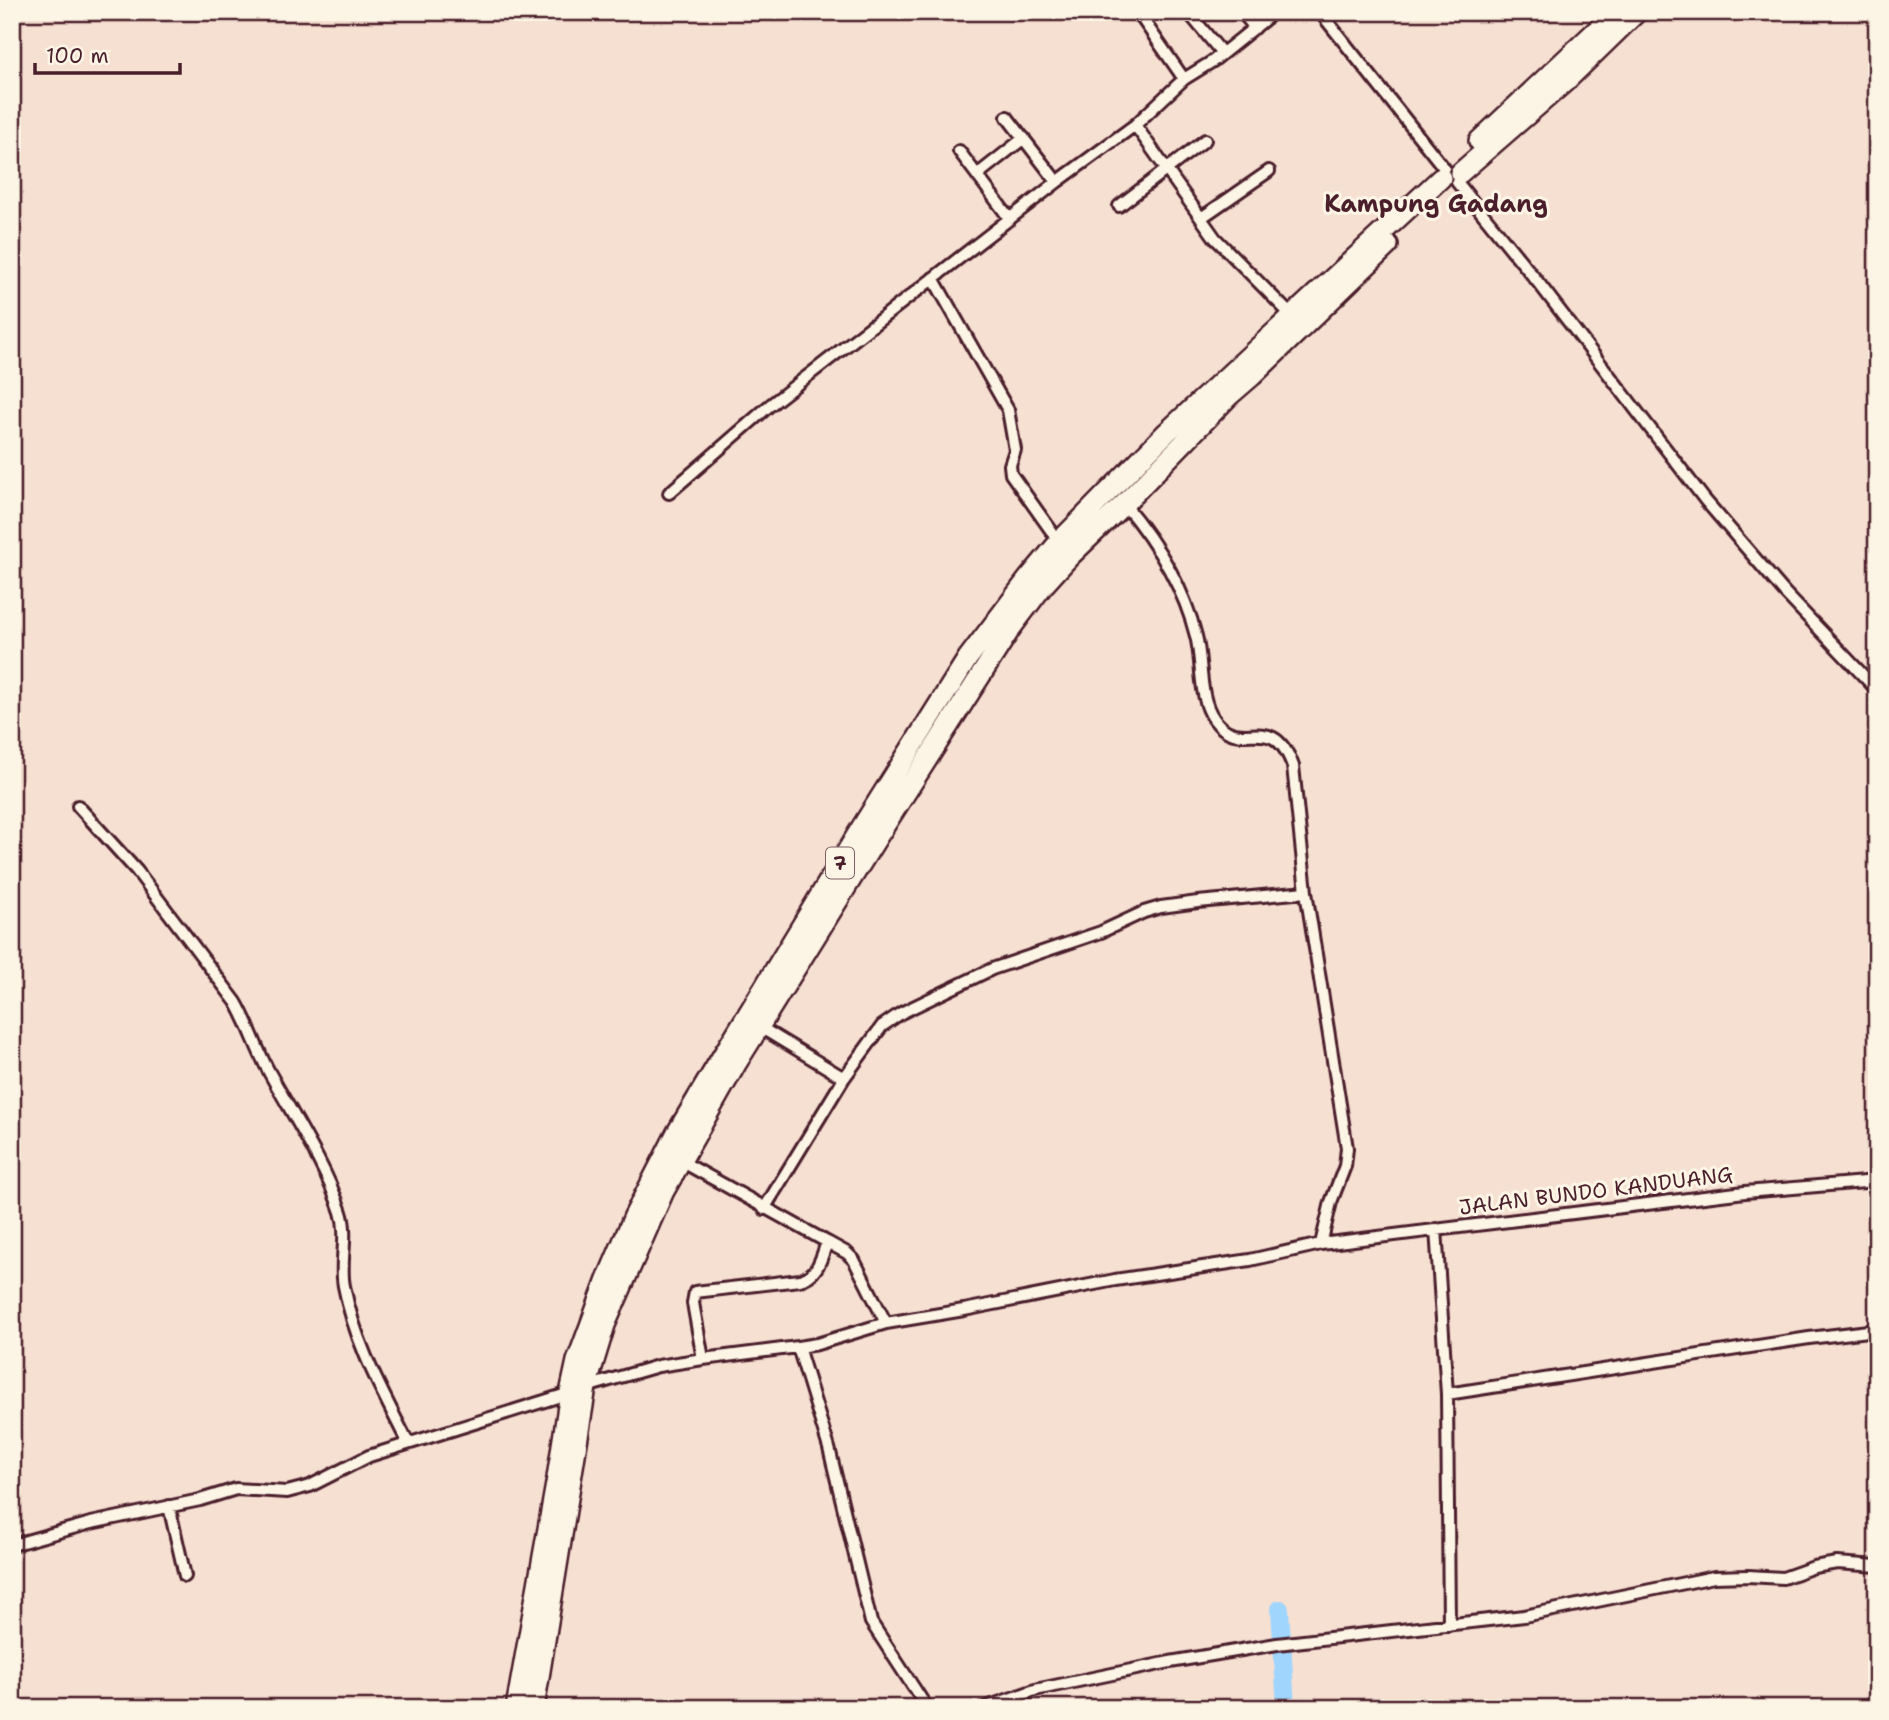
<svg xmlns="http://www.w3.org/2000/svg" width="1889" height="1720" viewBox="0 0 1889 1720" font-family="'Shantell Sans',sans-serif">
<rect width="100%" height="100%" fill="#f6e0d2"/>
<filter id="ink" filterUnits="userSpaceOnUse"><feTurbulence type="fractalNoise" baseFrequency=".0143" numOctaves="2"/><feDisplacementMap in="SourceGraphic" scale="14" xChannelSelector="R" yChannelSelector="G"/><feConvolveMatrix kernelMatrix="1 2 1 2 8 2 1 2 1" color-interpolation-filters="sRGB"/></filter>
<g filter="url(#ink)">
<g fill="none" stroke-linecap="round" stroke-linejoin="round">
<path stroke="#a0d5fe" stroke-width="18" d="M1280,1609L1286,1708"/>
<defs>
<path id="minor" d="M1188,12L1222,53
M1242,12L1255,28
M1320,12L1444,168
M1141,17L1184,79
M1007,117L1057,182
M1135,125L1215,238L1292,316
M959,151L1010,219
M977,175L1024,138
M1457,182L1541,286L1705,500L1785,593L1877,690
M1119,206L1205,140
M1201,218L1269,171
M933,278L1008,410L1015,450L1010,465L1011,474L1060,543
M669,493L769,406L1057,182L1135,125L1184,79L1213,61L1274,12
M1124,504C1156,542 1184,588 1196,636C1203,662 1198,697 1214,719C1241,757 1271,707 1293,766L1306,892L1347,1148L1345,1166L1331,1202L1321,1244
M78,806L137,871L236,1002C249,1024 256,1048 268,1070C293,1116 324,1162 341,1212C349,1236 339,1262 344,1286C355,1344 382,1391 408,1443
M760,1027L844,1078
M764,1209L844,1078L882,1026L901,1013L992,969L1101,932L1144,912L1161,907L1198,902L1306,892
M1436,1229L1447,1394L1449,1625
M827,1242L847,1253L854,1260L886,1323
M798,1347L817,1344L886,1323L964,1310L1115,1280L1250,1260L1321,1244L1745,1192L1877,1181
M703,1359L798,1347L829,1448L871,1622L927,1708
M586,1387L658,1366L703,1359L693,1303L695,1292L800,1280C818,1275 821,1259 827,1242L681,1161
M1447,1394L1809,1338L1877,1330
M169,1506L185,1576
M12,1545L91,1523L200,1500L236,1489L287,1492L310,1486L369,1456L570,1393
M984,1708L1035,1690L1170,1662L1277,1644L1524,1616L1714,1577L1748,1576L1783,1578L1814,1567L1837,1563L1877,1566"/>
<path id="trunk" d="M1479,141L1616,12
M1460,173L1567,80L1637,12
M516,1708L557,1478L570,1393L577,1361L608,1277L634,1216L676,1134L723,1055L863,825L968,658L1028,579L1059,542L1167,432L1441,178
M534,1708L586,1387L605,1325L664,1191L736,1064L878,836L1011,628L1042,587L1070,556L1124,504L1230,395L1252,376L1388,245"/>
</defs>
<use href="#minor" stroke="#4a1f2b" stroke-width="16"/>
<use href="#trunk" stroke="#4a1f2b" stroke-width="24"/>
<use href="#minor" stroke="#fcf5e5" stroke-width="10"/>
<use href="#trunk" stroke="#fcf5e5" stroke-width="19"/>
</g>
</g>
<g text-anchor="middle" stroke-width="6" stroke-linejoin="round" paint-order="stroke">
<rect fill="#fcf5e5" stroke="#7f5f63" stroke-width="2" x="826" y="847.5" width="28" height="31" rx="5"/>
<g font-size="19" font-weight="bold" fill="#4a1f2b">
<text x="840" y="870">7</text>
</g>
<g font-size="21" fill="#4a1f2b" stroke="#fcf5e5">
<text transform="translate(1596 1191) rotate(-7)" y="7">JALAN BUNDO KANDUANG</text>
</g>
<g font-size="24" font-weight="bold" fill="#4a1f2b" stroke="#fcf5e5">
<text x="1436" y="212">Kampung Gadang</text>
</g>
</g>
<rect width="1889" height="1720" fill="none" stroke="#fcf5e5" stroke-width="42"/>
<rect x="21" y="21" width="1847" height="1678" fill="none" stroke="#4a1f2b" stroke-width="2.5" filter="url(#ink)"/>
<path d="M35 63v10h145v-10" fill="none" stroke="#4a1f2b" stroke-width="3.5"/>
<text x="46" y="63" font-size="21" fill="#4a1f2b" stroke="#fcf5e5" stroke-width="5" paint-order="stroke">100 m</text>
</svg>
